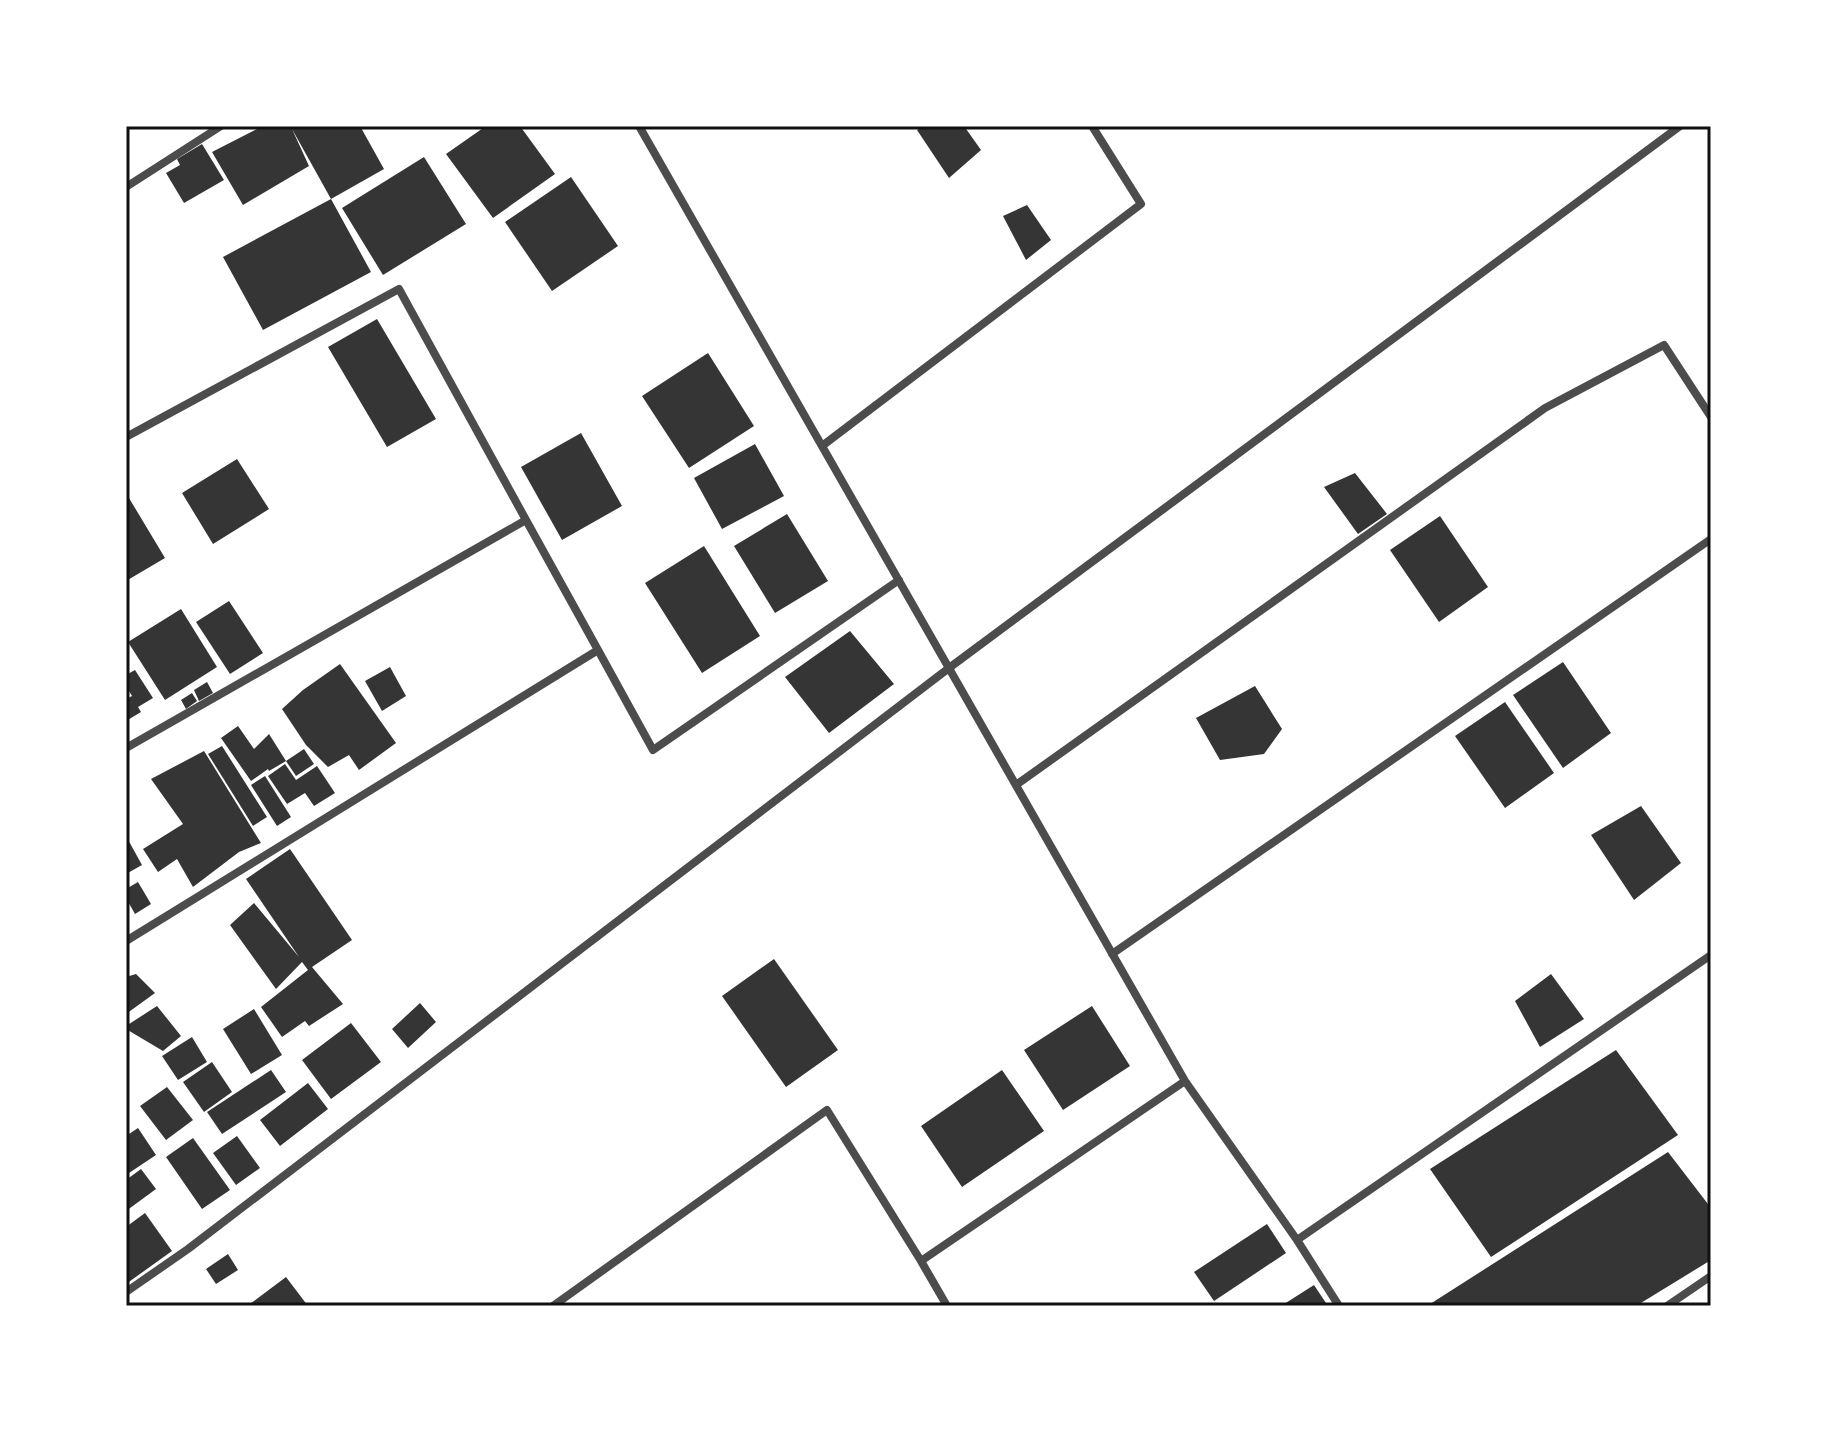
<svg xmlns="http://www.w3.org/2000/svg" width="1837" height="1432" viewBox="0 0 1837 1432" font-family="'PT Sans Narrow',sans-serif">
<rect width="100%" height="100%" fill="#fff"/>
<path fill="#353535" d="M263,126H360L384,169L331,199L292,129L309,166L243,205L212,152Z
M486,126H520L555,174L493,218L446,154Z
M923,126H964L981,150L949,178L917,130Z
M202,144L224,180L184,203L166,173L180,165L177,159Z
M424,157L466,224L383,275L342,208Z
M571,177L618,246L552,291L505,222Z
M331,199L371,272L263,330L223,257Z
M1027,205L1051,240L1026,260L1003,216Z
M377,319L436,419L387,447L328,347Z
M708,353L754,426L689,468L642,396Z
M581,433L622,506L562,540L521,467Z
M755,444L784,496L722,529L694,478Z
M237,459L269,509L213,544L182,493Z
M1355,473L1387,514L1358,534L1324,487Z
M126,493L165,558L126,581Z
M787,514L828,581L775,613L734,546Z
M1440,516L1488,587L1439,622L1390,550Z
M704,546L760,636L702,673L645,583Z
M229,601L263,653L230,674L196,622Z
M181,609L217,667L165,700L128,642Z
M850,631L894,684L829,733L785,677Z
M1563,662L1611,733L1563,768L1513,695Z
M340,664L396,743L359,770L349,755L328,767L306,745L282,709L303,690Z
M390,667L406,696L382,711L365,681Z
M135,670L153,698L138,707L141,712L126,721V699L132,696L126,686V675Z
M207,682L213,693L199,701L194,690Z
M1255,686L1282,729L1264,754L1220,760L1196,718Z
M192,693L197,701L186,709L181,700Z
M1505,702L1554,773L1505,808L1455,736Z
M238,726L254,749L269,734L286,761L269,771L268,769L251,781L221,738Z
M222,746L267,817L253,826L208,754Z
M304,749L314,764L296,776L286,761Z
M204,751L261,843L239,852L193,887L177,859L158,872L143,849L183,824L151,779Z
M285,764L296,780L317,766L335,793L314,806L305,793L287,804L268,776Z
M265,776L291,817L277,826L251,785Z
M1641,806L1681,863L1634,900L1591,835Z
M126,836L142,865L126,874Z
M290,849L352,940L312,967L343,1004L309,1026L305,1021L282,1037L261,1007L308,970L302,962L276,989L230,925L254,903L299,957L246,879Z
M138,882L151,904L135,914L126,898V889Z
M774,959L838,1050L786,1087L722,996Z
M136,974L155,993L126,1014V977Z
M1551,974L1584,1019L1540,1047L1515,1001Z
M420,1003L436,1022L408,1048L392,1029Z
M157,1006L181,1036L163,1051L126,1029V1026Z
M1092,1006L1130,1066L1063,1110L1024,1050Z
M254,1009L282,1055L251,1074L223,1029Z
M351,1023L381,1062L331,1099L302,1060Z
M192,1037L207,1062L178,1080L162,1056Z
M1616,1050L1678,1135L1491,1257L1430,1169Z
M212,1062L232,1092L204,1112L183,1082Z
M271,1070L286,1092L222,1134L207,1112Z
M1002,1070L1044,1131L962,1187L921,1126Z
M308,1083L328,1109L280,1146L260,1120Z
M167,1087L193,1120L166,1140L140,1106Z
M138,1128L156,1155L126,1175V1136Z
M237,1136L260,1168L236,1185L213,1153Z
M193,1138L230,1190L202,1209L166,1157Z
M1668,1152L1711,1208V1260L1636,1306H1427Z
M141,1169L156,1189L126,1211V1180Z
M145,1213L172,1251L126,1284V1227Z
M1267,1224L1286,1253L1214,1301L1194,1272Z
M228,1254L238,1270L216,1284L206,1269Z
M286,1277L308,1306H247L254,1301Z
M1314,1285L1328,1306H1281Z"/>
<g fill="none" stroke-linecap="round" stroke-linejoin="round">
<path stroke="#4c4c4c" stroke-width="8" d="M639,126L1185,1081L1297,1240L1339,1306
M126,187L221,126
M126,437L399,289L526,520
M822,446L1141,204L1092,126
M126,748L526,520L598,650
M1016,785L1545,408L1664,345L1711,417
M126,941L598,650L653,750L899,580
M1112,954L1711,539
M1297,1240L1711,955
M126,1292L188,1249L949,668L1680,126
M553,1306L827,1110L921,1261
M947,1306L921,1261L1185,1081
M1667,1306L1711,1276"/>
</g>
<rect width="1837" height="1432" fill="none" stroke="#ffffff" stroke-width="256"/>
<rect x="128" y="128" width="1581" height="1176" fill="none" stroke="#111" stroke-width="3"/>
</svg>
